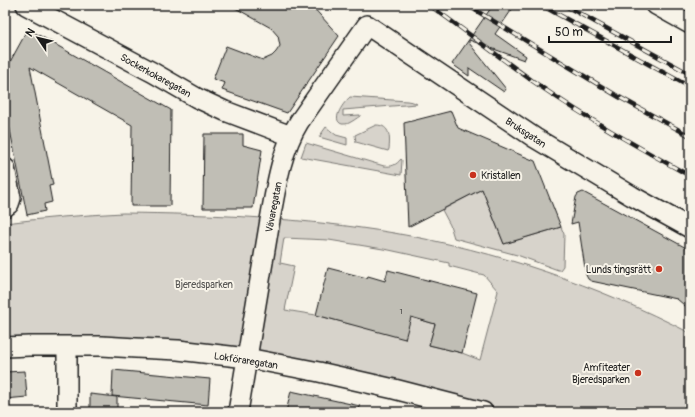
<svg xmlns="http://www.w3.org/2000/svg" width="695" height="417" viewBox="0 0 695 417" font-family="Pangolin,sans-serif">
<rect width="100%" height="100%" fill="#f7f3e8"/>
<filter id="ink" filterUnits="userSpaceOnUse"><feTurbulence type="fractalNoise" baseFrequency=".025" numOctaves="2"/><feDisplacementMap in="SourceGraphic" scale="8" xChannelSelector="R" yChannelSelector="G"/><feConvolveMatrix kernelMatrix="1 2 1 2 8 2 1 2 1" color-interpolation-filters="sRGB"/></filter>
<g filter="url(#ink)">
<path fill="#d7d3cb" stroke="#7a7874" fill-rule="evenodd" d="M350,97L407,101L413,102L417,104L343,110V116L360,115V116C357,118 353,121 349,123C347,124 345,124 342,124C330,120 345,101 350,97Z
M376,125C391,125 390,139 389,149L388,151L356,142L355,135Z
M326,127L336,135L347,138V145L319,137Z
M306,143L384,166C392,167 396,165 401,159L402,160L401,175L301,157Z
M482,189L504,244L561,227L564,234L563,266L560,270H558L517,255L454,238L450,225L442,210Z
M123,213C213,214 305,218 394,233C497,251 597,285 690,333V412H483L247,358L5,347V223C44,218 84,215 123,213ZM284,238L329,240L389,250L449,263V266L484,275L498,291L480,360L462,353L429,345L435,324L411,317L350,324L316,315L285,310L294,266L280,263Z"/>
<path fill="#c0beb5" stroke="#1c1c1c" d="M230,5H311L339,36L287,113L222,90L225,83L213,79L226,46L263,60L272,56L276,52L280,46L278,36L271,28Z
M493,5H515L495,34L526,56L524,60L469,40V43L506,89L504,92L469,68V76L452,64Z
M28,29L171,110L170,206H131L132,125L30,67L53,185L49,186L52,202L44,204L45,211L27,215L5,105V71Z
M451,111L458,128L535,161L561,227L504,244L482,189L408,227L404,123Z
M204,134H243V145L262,150L253,208H203Z
M583,192L690,250V310L677,299L591,281L588,279L586,275L578,222L571,224L576,197L578,194Z
M328,268L367,278L368,276L385,281L388,270L477,293L462,353L429,345L435,324L411,317L405,339L316,315Z
M113,370L210,379L208,405L112,396Z
M25,371L27,397L5,399V372Z
M291,391L360,406L359,412H286Z
M90,394L117,397V412H90Z"/>
<g fill="none" stroke-linecap="round" stroke-linejoin="round">
<defs>
<path id="street" d="M26,5L152,72L197,98L225,111L291,136
M656,5L690,24
M5,168L11,198L9,204L5,207
M5,347L29,346H102L136,348L178,350L247,358L319,372L394,389L483,412
M67,347V412
M238,412C249,348 259,284 270,220C276,187 281,151 299,122L367,25L535,138L632,196L690,228"/>
</defs>
<use href="#street" stroke="#1c1c1c" stroke-width="22"/>
<use href="#street" stroke="#f7f3e8" stroke-width="19"/>
<defs>
<path id="rail" d="M429,5C466,31 500,58 537,84C586,118 638,147 690,176
M467,5L619,97L690,136
M541,5L690,87
M564,5L690,74"/>
</defs>
<use href="#rail" stroke="#1c1c1c" stroke-width="4.5"/>
<use href="#rail" stroke="#f7f3e8" stroke-width="3" stroke-dasharray="9" stroke-linecap="butt"/>
</g>
</g>
<g fill="#c8321e" stroke="#f7f3e8" stroke-width="1.5">
<circle cx="473" cy="175" r="4"/>
<circle cx="659" cy="269" r="4"/>
<circle cx="638" cy="373" r="4"/>
</g>
<g text-anchor="middle" stroke-width="4" stroke-linejoin="round" paint-order="stroke">
<g font-size="8" fill="#454442">
<text x="401" y="314">1</text>
</g>
<g font-size="10" fill="#1c1c1c" stroke="#f7f3e8">
<text transform="translate(156 75) rotate(29)" y="4">Sockerkokaregatan</text>
<text transform="translate(526 132) rotate(33)" y="4">Bruksgatan</text>
<text transform="translate(273 207) rotate(-79)" y="4">Vävaregatan</text>
<text transform="translate(246 360) rotate(9)" y="4">Lokföraregatan</text>
</g>
<g font-size="10" fill="#1c1c1c" stroke="#f7f3e8" text-anchor="end">
<text x="481" y="179" text-anchor="start">Kristallen</text>
<text x="651" y="273">Lunds tingsrätt</text>
<text x="630" y="371">Amfiteater<tspan x="630" dy="12">Bjeredsparken</tspan></text>
</g>
<g font-size="10" fill="#545351" stroke="#f7f3e8">
<text x="204" y="288">Bjeredsparken</text>
</g>
</g>
<rect width="695" height="417" fill="none" stroke="#f7f3e8" stroke-width="20"/>
<rect x="10" y="10" width="675" height="397" fill="none" stroke="#1c1c1c" stroke-width="1.5" filter="url(#ink)"/>
<g transform="translate(38 38) rotate(305)" stroke="#f7f3e8" stroke-width="3" paint-order="stroke">
<path d="M0-3L7 15L0 10L-7 15Z" fill="#1c1c1c"/>
<text y="-6" font-size="11" font-weight="bold" text-anchor="middle" fill="#1c1c1c">N</text>
</g>
<path d="M549 36v6h122v-6" fill="none" stroke="#1c1c1c" stroke-width="2"/>
<text x="555" y="36" font-size="12" fill="#1c1c1c" stroke="#f7f3e8" stroke-width="3" paint-order="stroke">50 m</text>
</svg>
